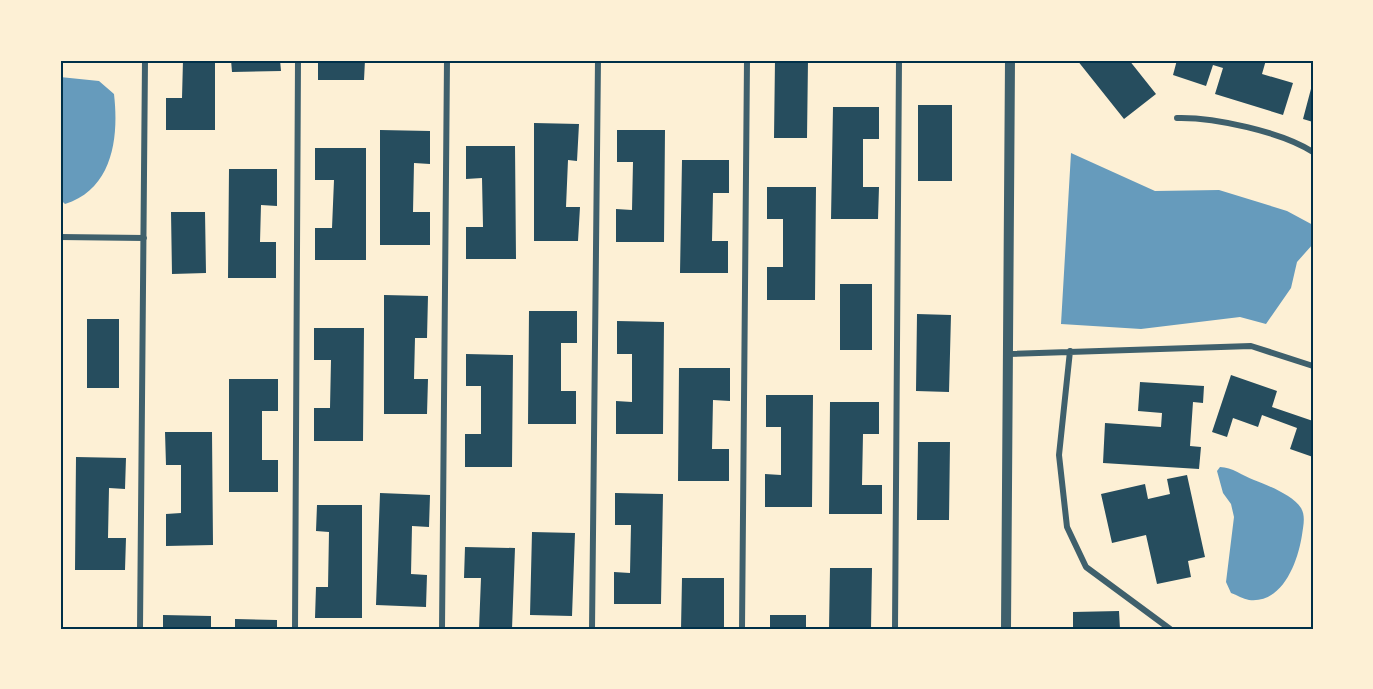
<svg xmlns="http://www.w3.org/2000/svg" width="1373" height="689" viewBox="0 0 1373 689" font-family="Merriweather,serif">
<rect width="100%" height="100%" fill="#fdf0d5"/>
<path fill="#669bbc" d="M60,77L99,81L114,94C119,137 113,189 65,204L60,199Z
M1071,153L1155,191L1219,190L1287,211L1313,225V244L1297,262L1291,288L1266,324L1240,317L1141,329L1061,324Z
M1220,467C1232,467 1243,476 1254,480C1267,485 1293,495 1301,508C1306,516 1303,527 1302,535C1298,561 1283,604 1249,600C1243,599 1237,595 1231,593L1226,582L1234,517L1231,504L1223,493L1217,471Z"/>
<path fill="#264d5e" d="M183,60H215V130H166V98H182Z
M231,60H280L281,71L232,72Z
M318,60H365L364,80H318Z
M466,60H515V63H466Z
M561,60H578V62H561Z
M775,60H808L807,138H774Z
M1077,60H1129L1156,94L1124,119Z
M1177,60H1266L1262,74L1293,83L1283,115L1215,94L1223,68L1213,65L1206,86L1173,75Z
M1312,85H1313V122L1303,119Z
M918,105H952V181H918Z
M833,107H879V139H863V187H879L878,219H831Z
M534,123L579,124L577,161L568,160L566,207H580L578,241H534Z
M380,130L430,131V164L414,163L413,212H430V245H380Z
M617,130H665L664,242H616V209L632,210L633,162H617Z
M466,146H515L516,259H466V227H483L482,178L466,179Z
M315,148H366V260H315V228H332L334,180H315Z
M682,160H729V193H713L712,241H728V273H680Z
M229,169H277V206L261,205L260,242H276V278H228Z
M767,187H816L815,300H767V267H783V219H767Z
M171,212H205L206,273L172,274Z
M840,284H872V350H840Z
M384,295L428,296L427,338H415L414,379H428L427,414H384Z
M529,311H577V343H561V391H576V424H528Z
M917,314L951,315L949,392L916,391Z
M87,319H119V388H87Z
M617,321L664,322L663,434H616V401L632,402V354H617Z
M314,328H364L363,441H314V408H330L331,360H314Z
M466,354L513,355L512,467H465V434H481V386H466Z
M679,368H730V401L713,400L712,449H729V481H678Z
M1231,375L1277,391L1272,407L1313,421V457L1290,449L1297,428L1262,415L1258,427L1233,418L1227,437L1212,432Z
M229,379H278V411H262V460H278V492H229Z
M1140,382L1204,386L1203,403L1193,402L1190,446L1201,447L1199,469L1103,463L1105,423L1161,427L1162,413L1138,411Z
M766,395H813L812,507H765V474L781,475V427H766Z
M830,402H879V434H863L862,485H882V514H829Z
M165,432H212L213,545L166,546V514L181,513V465H166Z
M918,442H950L949,520H917Z
M76,457L126,458L125,489L109,488L108,538H126L125,570H75Z
M1187,475L1205,557L1188,561L1191,577L1157,584L1146,535L1112,543L1101,494L1145,484L1148,499L1170,494L1167,479Z
M380,493L430,495L429,527L412,526L411,574L427,575L426,607L376,605Z
M615,493L663,494L661,604H614V572L630,573L631,525H615Z
M317,505H362V618H315L316,587H328L329,532L316,531Z
M532,532L575,533L572,616L530,615Z
M465,547L515,548L512,629H479L481,578H464Z
M830,568H872L871,629H829Z
M682,578H724V629H681Z
M1119,611L1120,629H1073V612Z
M163,615L211,616V629H163Z
M770,615H806V629H770Z
M235,619L277,620V629H235Z"/>
<g fill="none" stroke-linecap="round" stroke-linejoin="round">
<path stroke="#3f606c" stroke-width="6" d="M1177,118C1214,117 1282,132 1313,152
M60,237L144,238
M1070,351L1059,455L1067,527L1086,567L1170,629
M1007,354L1251,346L1313,366
M140,629L145,60
M295,629L298,60
M442,629L447,60
M592,629L598,60
M742,629L747,60
M895,629L899,60"/>
<path stroke="#3f606c" stroke-width="10" d="M1006,629L1010,60"/>
</g>
<rect width="1373" height="689" fill="none" stroke="#fdf0d5" stroke-width="123"/>
<rect x="62" y="62" width="1250" height="566" fill="none" stroke="#003049" stroke-width="2"/>
</svg>
